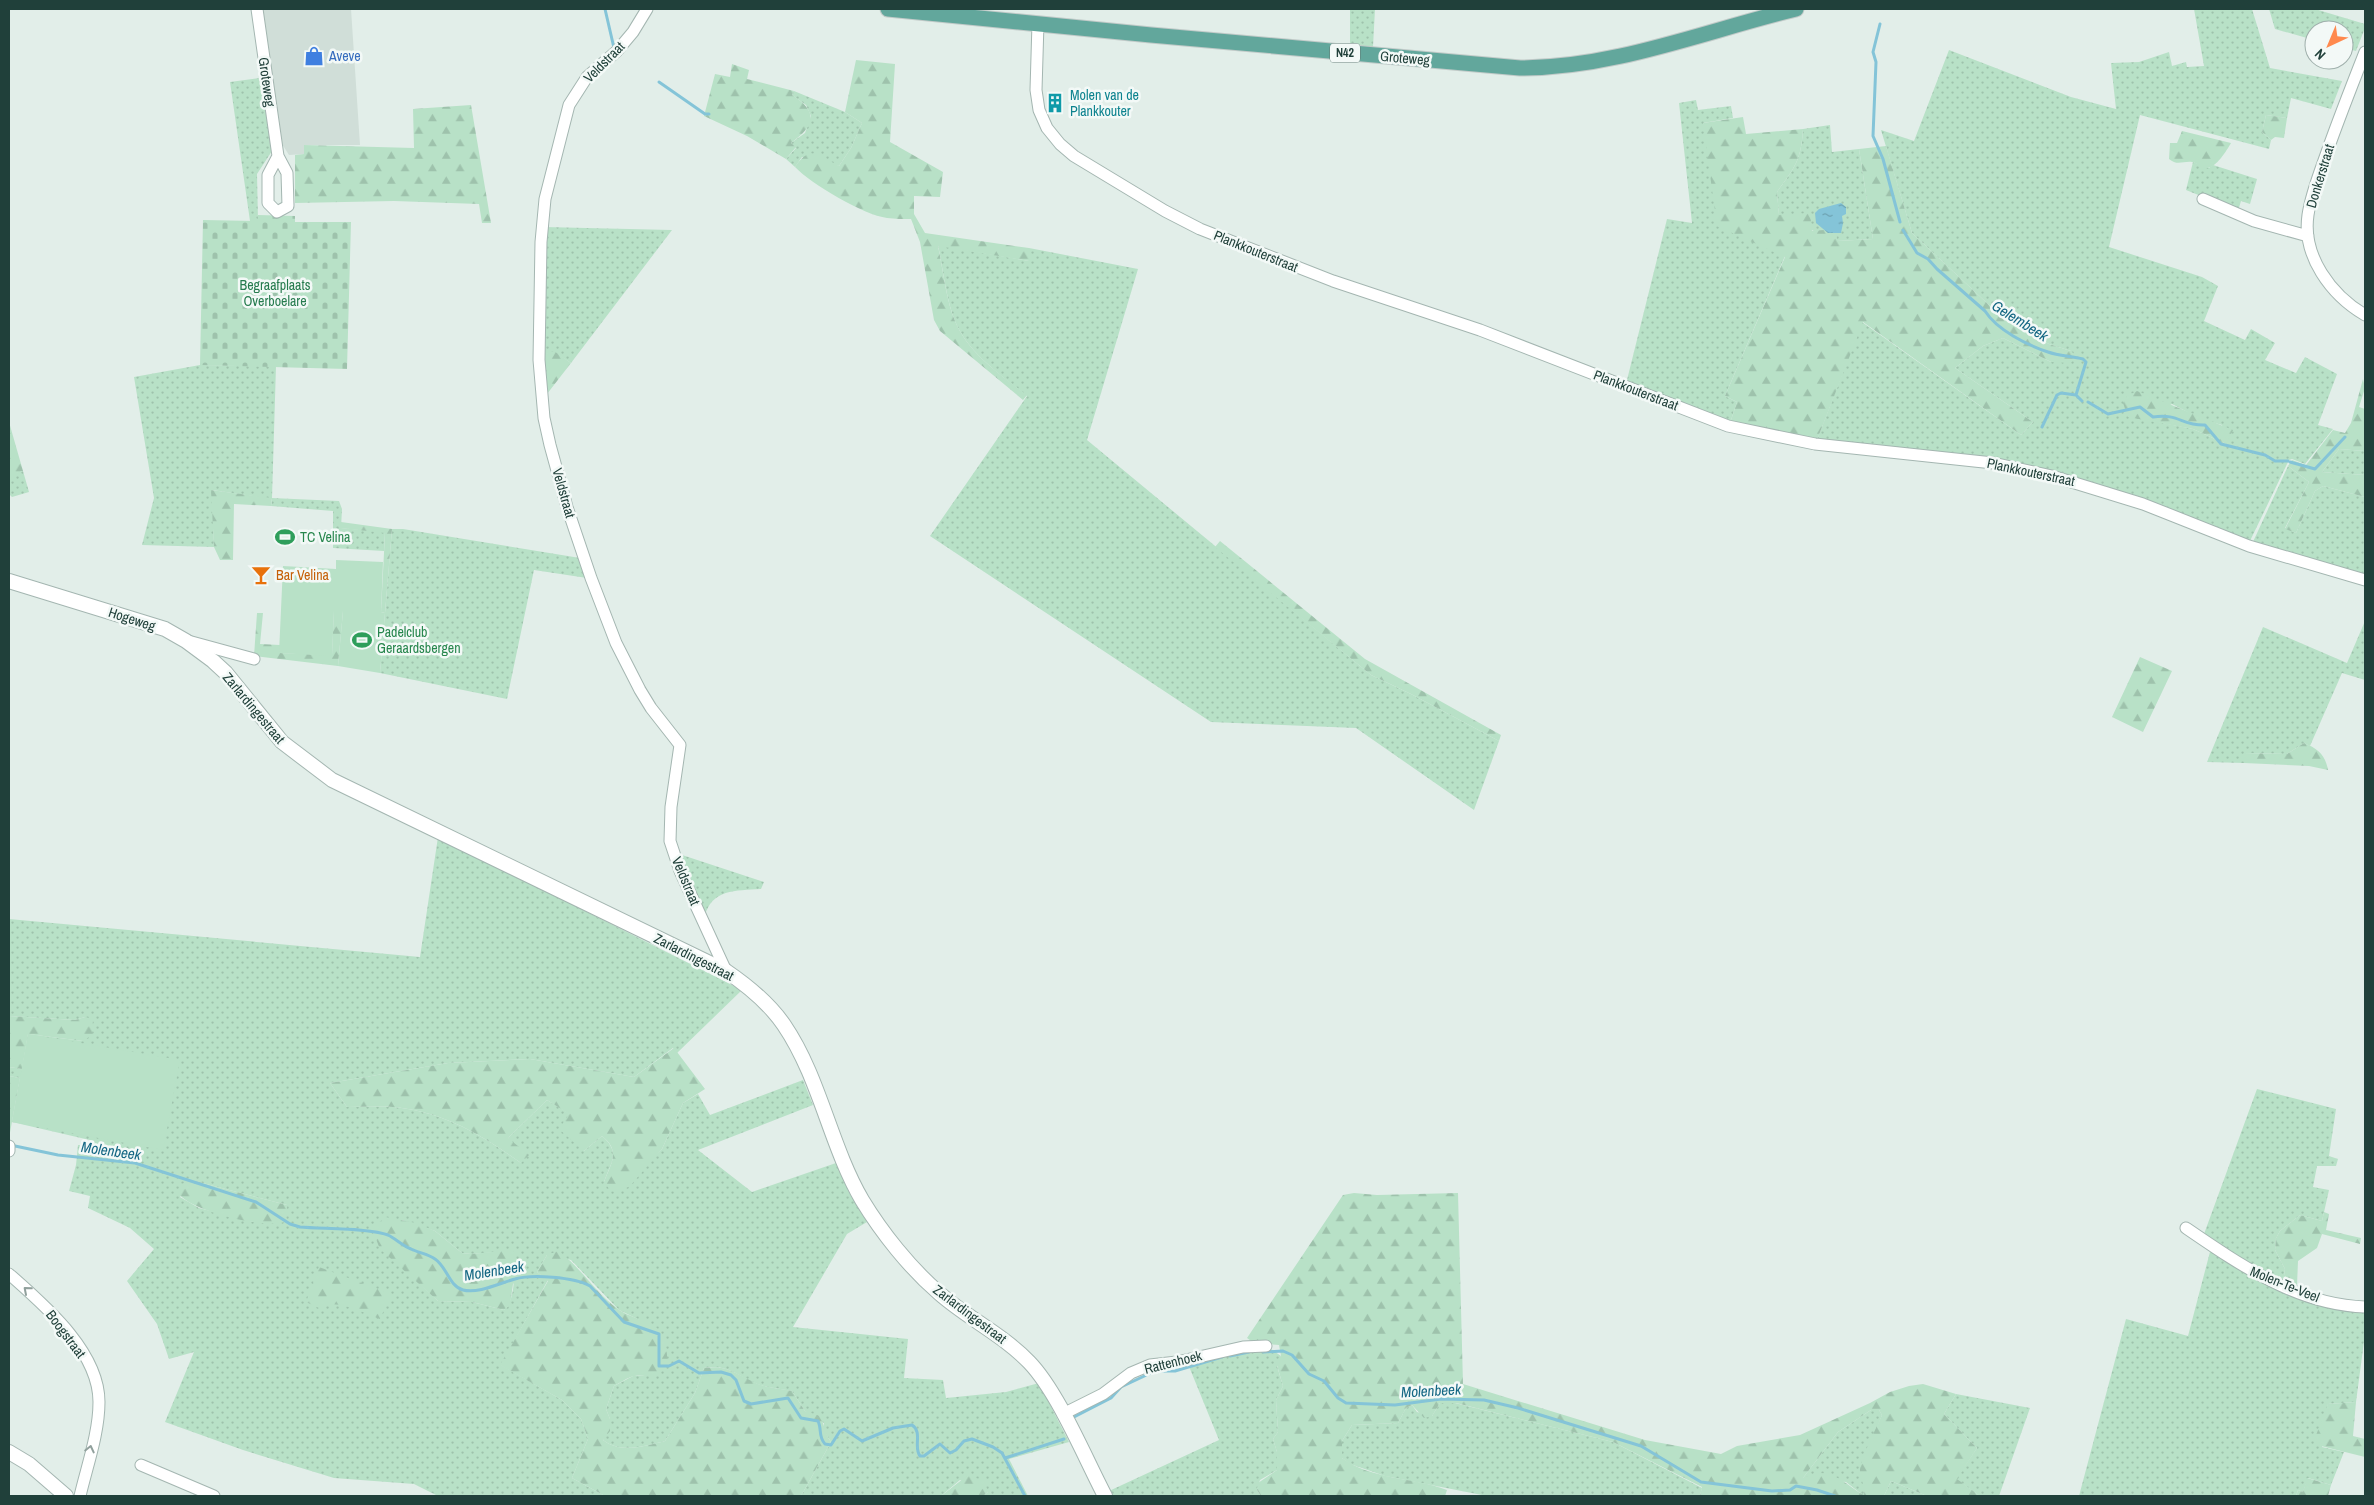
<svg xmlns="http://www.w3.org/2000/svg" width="2374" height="1505" viewBox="0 0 2374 1505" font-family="'Archivo Narrow',sans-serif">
<defs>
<pattern id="grass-dots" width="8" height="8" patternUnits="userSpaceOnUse" patternTransform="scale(1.25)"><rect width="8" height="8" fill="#b8e1c7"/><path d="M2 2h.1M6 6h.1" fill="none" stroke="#9ec2ac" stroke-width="1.8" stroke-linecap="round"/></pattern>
<pattern id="forest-firs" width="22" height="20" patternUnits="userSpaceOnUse" patternTransform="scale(1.25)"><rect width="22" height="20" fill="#b8e1c7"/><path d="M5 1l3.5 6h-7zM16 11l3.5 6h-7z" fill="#9ec2ac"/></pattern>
<pattern id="cemetery-stones" width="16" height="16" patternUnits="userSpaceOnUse" patternTransform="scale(1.25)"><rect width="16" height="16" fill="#b8e1c7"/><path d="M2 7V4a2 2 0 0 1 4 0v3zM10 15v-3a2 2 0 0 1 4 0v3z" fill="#9ec2ac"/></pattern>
<pattern id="water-ripples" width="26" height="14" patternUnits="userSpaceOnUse" patternTransform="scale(1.25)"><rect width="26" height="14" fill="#84c4d8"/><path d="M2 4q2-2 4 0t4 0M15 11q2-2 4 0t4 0" fill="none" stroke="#6ca1b0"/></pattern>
</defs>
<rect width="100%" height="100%" fill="#e2eee9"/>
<path fill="#d0ded8" d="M262,9H351L360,145H304V154L289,155L279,139Z"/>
<path fill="url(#grass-dots)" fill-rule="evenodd" d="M1350,9H1375L1373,47L1350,45Z
M2194,9H2252L2270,68L2342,81L2331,109L2291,98L2287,118L2266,115L2262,132L2271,140L2269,149L2140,115L2109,247L2202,277L2218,286L2204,321L2245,340L2251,329L2275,343L2265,360L2296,373L2305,357L2337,374L2318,425L2333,429L2305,464L2292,459L2289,460L2249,543L2089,482L1817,440L1862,322L2021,435L2033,422L1955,368L1983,346L2003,338L2051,362L2071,351L2049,344L2003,318L1912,233L1881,130L1914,141L1949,50L2071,97L2116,109L2111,63L2139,62L2169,52L2172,66L2186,62L2187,67L2204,66ZM2172,404L2201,419L2222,425L2226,444L2193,429L2143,419Z
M2269,9H2315L2365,24V28L2356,51L2344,48V30H2314V40L2275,29Z
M260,78L272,151L257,174L258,221H250L230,82Z
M794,91L845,112L862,123L851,148L839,166L802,157L795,167L786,159L796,148L791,143L805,133L811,116L806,105L792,95Z
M1696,100L1698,110L1731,106L1733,118L1703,123L1785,256L1725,396L1737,402L1730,423L1626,384L1667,219L1692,223L1679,103Z
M1830,125L1832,152L1859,149L1873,239L1837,241L1779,216L1777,192C1795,167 1801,161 1803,129Z
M2193,162L2209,168L2213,165L2257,179L2250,204L2241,201L2238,211L2186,190Z
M544,227L672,230L571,363L554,352L539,356Z
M938,245L1029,261V248L1138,269L1087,440L1371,675L1411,694L1499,741L1474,810L1356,728L1211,722L930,536L1027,396C1001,375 968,353 955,321C946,299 943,269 938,245Z
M200,365L276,366L272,498L339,501L342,509L341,528L385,532L384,551L333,548V511L271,506L272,499L212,490L214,547L142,545L154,498L134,377Z
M2339,449L2365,451V475L2322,472Z
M2288,466L2309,482L2285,528L2296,533L2315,491L2323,486L2365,497V577L2252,544Z
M23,471L29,492L12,497L9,494V474Z
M392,529H403L580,558L587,578L534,570L507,699L380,673Z
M2365,621V680L2342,673L2310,746L2304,743L2287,754L2245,753L2244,763L2207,762L2263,627L2347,663Z
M438,837L742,990L677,1053L673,1048L634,1077L530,1059L448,1063L330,1083L347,1107C366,1107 388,1105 408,1109C451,1116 486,1138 521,1163L508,1138L547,1100L570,1114L584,1151L602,1136C621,1152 611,1162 604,1182L647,1164L662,1149L683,1103L698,1094L710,1115L803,1080L813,1105L698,1150L752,1192L836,1163L850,1194L867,1222L847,1234L793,1327L908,1339L904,1378L943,1380L946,1398L1006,1392L1039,1383L1069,1442L1009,1459L1028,1496H983L988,1492L960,1480L941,1496H801L831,1442L824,1431V1423L805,1411L792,1391C782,1389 770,1388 760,1385C740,1378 728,1363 704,1368L695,1393L665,1441C644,1446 621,1454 603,1440L610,1419L606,1409L614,1386L633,1376L645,1375L654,1327L619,1310L571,1260L547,1255L537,1272L548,1280L501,1365L562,1400L581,1419L588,1439L572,1478L605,1496H438L414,1484L334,1478L243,1450L165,1422L194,1352L169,1359L157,1324L127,1281L154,1249L130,1228L88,1208L90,1196L69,1191L76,1165L78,1145L93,1146L94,1141L12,1122L20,1078L9,1076V1067L22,1069L28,1034L83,1041L85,1017L75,1020L9,1016V919L420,957ZM195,1181L287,1205L254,1222L199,1208L180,1197ZM402,1220L435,1231L462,1253L471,1254L513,1251C514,1266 517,1299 504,1310L472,1302L438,1301L407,1272Z
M676,853L764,882L761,889C735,891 712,888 704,918Z
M2257,1089L2336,1109L2329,1156L2338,1159L2336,1166H2317L2313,1187L2329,1190L2322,1221L2300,1215L2280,1231L2276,1238L2275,1250L2285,1269L2283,1282L2254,1268L2204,1234Z
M2211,1248L2239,1268L2365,1312V1334L2356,1402L2328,1404L2322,1447L2344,1452L2331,1485L2308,1478L2303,1492L2298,1490L2296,1496H2079L2126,1319L2188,1336Z
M1248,1349H1271L1281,1356L1277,1366L1283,1386L1276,1400L1278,1432L1273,1439L1277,1452V1470L1260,1480L1257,1490L1261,1496H1111L1109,1491L1219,1440L1188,1364Z
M1956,1394L2030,1408L1999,1496H1980L1956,1479L1977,1448L1944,1414Z
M1440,1403H1455L1613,1442L1702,1488L1700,1496H1487L1385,1476L1350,1464L1342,1458V1441L1352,1425L1398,1423L1406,1408L1412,1405L1417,1412L1432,1416Z
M1871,1410H1879L1882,1415L1860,1471L1865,1484L1864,1496L1846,1482L1803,1478L1838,1432Z
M1891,1481L1927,1496H1884Z"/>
<path fill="url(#forest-firs)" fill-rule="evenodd" d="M856,60L895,64L890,142L943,172L940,197L914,196V214L925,233L1029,248V261L938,246C943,269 946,300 955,321C968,353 1001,375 1027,395L1023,400L940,331L934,320L920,242L911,219C903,219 895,219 887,218C864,215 811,184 795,167C810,144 819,155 839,166L851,148L862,123L845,112Z
M732,64L749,70L747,79L794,91L792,95C819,112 815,126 791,143L796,147L786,159L747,136L704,116L715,74L730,77Z
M471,105L491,223H482L479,204L394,201L295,203V155L304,154V145L414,148L413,109Z
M2266,115L2287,118L2284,138L2275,137L2271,140L2262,132Z
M1743,117L1746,134L1803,129C1801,161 1795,167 1777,192L1779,215L1810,213L1812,231L1836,229L1837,241L1873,239L1859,149L1886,146L1912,233L2003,318L2049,344L2071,351L2077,357L2070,363L2051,362L2003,338L1983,346L1955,368L2033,422L2021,435L1863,322L1817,440L1730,423L1737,402L1725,396L1785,257L1717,226L1703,123Z
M2182,131L2231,143C2227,150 2216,168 2207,168C2201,168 2197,163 2192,162C2183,161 2177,166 2169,159L2170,143H2177Z
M554,351L571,363L547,394L539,356Z
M2363,379L2365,388L2359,407L2365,409V451L2339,449L2322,472L2365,475V497L2323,486L2315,491L2296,533L2285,529L2309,482L2288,466L2292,460L2306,465L2333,430L2345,433L2351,423Z
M2137,391L2233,430L2226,444L2193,429L2128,417L2123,403L2127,396Z
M9,422L23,471L10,475L9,474Z
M211,490L272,498L271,506L234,504L233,560H220L214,547Z
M341,522L392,529L385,613L381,612L385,533L341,528Z
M1220,541L1365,659L1501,735L1499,741L1411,694L1371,675L1215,547Z
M334,610L343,611L338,666L254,656L257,613H263L260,644L280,645V653L332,655Z
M2140,657L2172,671L2143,732L2112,717Z
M2304,743C2318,749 2325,754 2328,770L2309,766L2244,763V753L2287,754Z
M9,1016L75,1020L85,1017L93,1019L92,1035L83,1041L28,1034L22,1069L9,1067Z
M674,1048L705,1089L683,1103L662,1149L630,1186L618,1192L611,1191L604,1182C611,1163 621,1151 602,1136L584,1151L559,1129L569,1114L547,1100L508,1138L529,1155L521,1163C486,1138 451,1116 408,1109C388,1105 367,1107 347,1107L330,1083L448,1063L530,1059L634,1077Z
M9,1076L20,1078L9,1138Z
M195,1181L287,1205L286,1221C270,1231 185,1210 178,1192L181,1184Z
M1354,1193L1377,1195L1458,1193L1463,1384L1645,1440L1721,1454L1737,1446L1800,1435L1870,1403L1890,1392L1909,1386L1923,1384L1956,1394L1944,1414L1977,1448L1957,1479L1980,1496H1927L1891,1481L1884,1496H1700L1702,1487L1613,1442L1456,1403H1440L1432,1416L1424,1418L1412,1405L1406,1408L1398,1423L1352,1425L1342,1441V1458C1372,1480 1413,1477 1447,1490L1445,1496H1261L1257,1490L1258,1483L1277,1470V1452L1273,1439L1278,1432L1276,1400L1283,1386L1276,1362L1281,1356L1279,1345L1254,1343L1247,1338L1343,1195ZM1871,1410H1879L1882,1415C1877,1427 1859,1461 1860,1472C1861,1480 1865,1486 1864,1495C1850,1488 1837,1472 1818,1473C1813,1473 1808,1476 1803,1478L1838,1432Z
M2324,1212L2329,1214L2326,1230L2361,1238L2360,1244L2322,1234L2317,1248L2298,1261L2297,1286L2283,1282L2285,1269L2275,1250L2276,1238L2280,1231L2300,1215L2322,1221Z
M385,1217L416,1223L435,1231L462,1253L471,1254L513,1250L523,1274L513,1284L510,1305L504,1310L472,1302L438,1301L380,1249L372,1229Z
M558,1251C581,1267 595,1293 618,1309C628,1317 650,1321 659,1330C665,1336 671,1362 664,1369C657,1378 641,1373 631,1377C625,1379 620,1383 614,1386L606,1409L610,1419V1431L603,1440C621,1454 644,1446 665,1441L695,1393L704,1368C730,1364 739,1377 761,1385C770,1388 782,1389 792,1391L805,1411L820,1416C825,1425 824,1432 831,1442L801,1496H605L572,1478L588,1439L581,1419L562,1400L500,1365L548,1281L537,1272L547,1255Z
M319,1267L391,1294L380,1319C363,1313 336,1297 319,1308L306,1302Z
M2356,1402L2353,1436L2365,1439V1457L2317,1445L2315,1438L2328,1404Z
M968,1475L984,1481L988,1492L983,1496H941Z
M2307,1478L2331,1485L2328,1496H2296L2298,1490L2303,1492Z"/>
<path fill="url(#cemetery-stones)" d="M258,215L295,216V222H351L347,369L200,365L203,220L258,221Z"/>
<path fill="#b8e1c7" d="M336,560L383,562L381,612L385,613L380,673L338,666L343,611H334L332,656L279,653L283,566L336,569Z
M28,1034L180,1060L163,1150L12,1122Z"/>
<path fill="url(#water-ripples)" d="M1841,203L1846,207V214L1842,216L1843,223L1841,233H1828L1816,223L1815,213L1819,209Z"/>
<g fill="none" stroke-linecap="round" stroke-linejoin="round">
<path stroke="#84c4d8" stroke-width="3" d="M605,9L614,48
M1880,24L1873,52L1876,62L1873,136L1883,159L1900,222
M659,82L705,114H709
M1903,230L1917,253L1928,259L1937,269L1985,311C1997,330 2027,345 2048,352C2059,356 2072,356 2083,359L2086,362L2076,395L2082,401
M2088,402L2108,414L2140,407L2153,417C2179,413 2182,426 2205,425L2221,444L2265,455L2275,461H2288
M2042,427L2057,395L2061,393L2076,395
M2290,462L2315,469L2345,437
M15,1146L58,1155L135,1163L256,1202L290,1224L300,1227C322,1229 371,1228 388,1235C396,1239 403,1246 411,1249C419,1253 428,1254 435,1259C447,1267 449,1286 463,1290C478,1294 500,1283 515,1279C532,1274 574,1277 590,1286L624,1322L659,1334V1366H669L679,1361L699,1373L721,1372L731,1375L736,1380L744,1401L751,1404L788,1398L801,1418L818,1421C822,1429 818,1437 825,1444L831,1445L840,1431L844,1429L862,1441L893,1428L912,1425C923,1432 913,1447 920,1456H924L940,1444L950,1453L956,1450L964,1441L972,1439L993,1447L1002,1453L1025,1496
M1263,1352L1283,1351L1292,1355L1309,1374L1324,1381L1338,1398L1346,1403L1395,1405L1441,1399L1484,1400L1518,1408L1641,1446L1701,1482L1772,1491L1790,1490L1796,1486L1817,1490L1835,1496
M1230,1356L1249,1352
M1074,1417L1111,1398L1121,1387L1155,1371H1175L1222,1357
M1005,1458L1064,1439"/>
<defs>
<path id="minor" d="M257,9L278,156L287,173L288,206L277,212L268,203V175L278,156
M647,9L633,32L617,51L587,77L569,105L545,199L541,242L539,360L544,418L550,445L567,507L591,578L616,643L640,690L651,708L680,745L671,807L670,841L680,871L726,971
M1038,23L1036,90L1039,110L1047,128L1060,144L1074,156L1165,211L1200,229L1333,281L1480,330L1728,426L1815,444L1993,463L2052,476L2143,504L2249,546L2365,580
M2365,52C2352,85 2339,118 2327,152C2320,172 2311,194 2308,215C2302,256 2331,295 2365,315
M2203,199L2254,221L2308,236
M188,641L254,659
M9,1151V1146
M2186,1228C2240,1265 2298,1305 2365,1307
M9,1274C44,1305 99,1351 99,1402C99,1433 87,1466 80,1496
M1063,1414L1103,1394L1131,1373L1150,1365L1177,1362L1243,1347L1266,1346
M141,1465L214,1496"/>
<path id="tertiary" d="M9,581L165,629L186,641L213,661L226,673L282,742L332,780L726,971C748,986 769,1003 784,1025C820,1078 830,1145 862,1200C882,1233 910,1268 939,1293C967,1318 1002,1334 1029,1362C1058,1392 1085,1458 1105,1496
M9,1452L29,1464L66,1496"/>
<path id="primary" d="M888,9L1151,35L1520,68C1615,68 1705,31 1796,9"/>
</defs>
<use href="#minor" stroke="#a4b6b1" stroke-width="13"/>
<use href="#tertiary" stroke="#a4b6b1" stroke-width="16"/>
<use href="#primary" stroke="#c1cac8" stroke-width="17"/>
<use href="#minor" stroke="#fff" stroke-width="11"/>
<use href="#tertiary" stroke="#fff" stroke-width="14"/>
<use href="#primary" stroke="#62a79c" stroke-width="15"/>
</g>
<defs><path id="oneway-chevron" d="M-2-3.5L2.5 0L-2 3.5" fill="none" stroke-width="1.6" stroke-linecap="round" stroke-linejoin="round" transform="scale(1.25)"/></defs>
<g stroke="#90a09c">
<use href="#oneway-chevron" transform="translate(27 1290) rotate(-139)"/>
<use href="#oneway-chevron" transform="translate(90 1449) rotate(-77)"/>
</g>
<defs>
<symbol id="shop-bare" viewBox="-9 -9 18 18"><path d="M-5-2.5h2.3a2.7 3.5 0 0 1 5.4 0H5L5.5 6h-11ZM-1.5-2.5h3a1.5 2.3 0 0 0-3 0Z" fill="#3f7fe0" stroke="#f3f9f7" stroke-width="2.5" paint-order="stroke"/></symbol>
<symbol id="building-bare" viewBox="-9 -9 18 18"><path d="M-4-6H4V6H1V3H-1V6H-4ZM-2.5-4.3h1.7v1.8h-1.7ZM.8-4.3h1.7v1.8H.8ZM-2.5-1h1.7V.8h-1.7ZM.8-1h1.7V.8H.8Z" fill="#0f9aa8" stroke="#f3f9f7" stroke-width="2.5" paint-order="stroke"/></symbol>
<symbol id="stadium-bare" viewBox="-9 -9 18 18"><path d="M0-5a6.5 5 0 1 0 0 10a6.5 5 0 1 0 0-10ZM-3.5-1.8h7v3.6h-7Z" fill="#2e9e5b" stroke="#f3f9f7" stroke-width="2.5" paint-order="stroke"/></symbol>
<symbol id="bar-bare" viewBox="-9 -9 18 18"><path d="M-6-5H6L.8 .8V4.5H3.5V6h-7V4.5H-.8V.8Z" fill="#e8710a" stroke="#f3f9f7" stroke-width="2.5" paint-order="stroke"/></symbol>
</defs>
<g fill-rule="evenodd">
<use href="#shop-bare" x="300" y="42" width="28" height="28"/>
<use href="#building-bare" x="1041" y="89" width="28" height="28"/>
<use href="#stadium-bare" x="271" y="523" width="28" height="28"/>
<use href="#bar-bare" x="247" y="561" width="28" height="28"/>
<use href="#stadium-bare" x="348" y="626" width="28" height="28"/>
</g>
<g text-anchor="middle" stroke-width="5" stroke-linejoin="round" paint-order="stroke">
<rect fill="#f3f9f7" stroke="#5f7873" stroke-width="1" x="1330" y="43.5" width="30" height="19" rx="4"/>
<g font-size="12" font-weight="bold" fill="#20403a">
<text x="1345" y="57">N42</text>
</g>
<g font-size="14" fill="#366cbe" stroke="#f3f9f7" text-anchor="start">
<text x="329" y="61">Aveve</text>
</g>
<g font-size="14" fill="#20403a" stroke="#f3f9f7">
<text transform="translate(1405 58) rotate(5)" y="5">Groteweg</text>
<text transform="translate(604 62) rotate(-45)" y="5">Veldstraat</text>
<text transform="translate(267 82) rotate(82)" y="5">Groteweg</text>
<text transform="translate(2320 176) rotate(-73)" y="5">Donkerstraat</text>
<text transform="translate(1256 251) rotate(22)" y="5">Plankkouterstraat</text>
<text transform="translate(1636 390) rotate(21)" y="5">Plankkouterstraat</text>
<text transform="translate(2031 472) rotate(12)" y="5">Plankkouterstraat</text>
<text transform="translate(564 493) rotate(74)" y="5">Veldstraat</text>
<text transform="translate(132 619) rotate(18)" y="5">Hogeweg</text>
<text transform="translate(254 708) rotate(50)" y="5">Zarlardingestraat</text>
<text transform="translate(686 881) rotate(67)" y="5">Veldstraat</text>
<text transform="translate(694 957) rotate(27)" y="5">Zarlardingestraat</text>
<text transform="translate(2285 1284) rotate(22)" y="5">Molen-Te-Veel</text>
<text transform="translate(970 1314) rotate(37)" y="5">Zarlardingestraat</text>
<text transform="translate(66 1334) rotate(53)" y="5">Boogstraat</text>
<text transform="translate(1173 1362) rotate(-14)" y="5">Rattenhoek</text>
</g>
<g font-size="14" fill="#0d838f" stroke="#f3f9f7" text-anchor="start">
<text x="1070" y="100">Molen van de<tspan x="1070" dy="16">Plankkouter</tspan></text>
</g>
<g font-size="14" fill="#267b4e" stroke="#f3f9f7">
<text x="275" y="290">Begraafplaats<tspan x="275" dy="16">Overboelare</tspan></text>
</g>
<g font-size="14" fill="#27864d" stroke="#f3f9f7" text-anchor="start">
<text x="300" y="542">TC Velina</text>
<text x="377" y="637">Padelclub<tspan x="377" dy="16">Geraardsbergen</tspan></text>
</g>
<g font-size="14" fill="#c56008" stroke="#f3f9f7" text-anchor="start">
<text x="276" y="580">Bar Velina</text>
</g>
<g font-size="15" font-style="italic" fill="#136683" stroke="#f3f9f7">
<text transform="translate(2020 321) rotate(32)" y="5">Gelembeek</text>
<text transform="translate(111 1151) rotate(8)" y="5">Molenbeek</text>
<text transform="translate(494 1271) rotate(-9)" y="5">Molenbeek</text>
<text transform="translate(1431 1391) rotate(-3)" y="5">Molenbeek</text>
</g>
</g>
<rect width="2374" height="1505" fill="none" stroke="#20403a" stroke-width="20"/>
<g transform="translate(2329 45) rotate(224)"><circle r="24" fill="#f3f9f7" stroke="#9fafab"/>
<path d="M0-4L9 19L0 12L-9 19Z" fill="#ff894e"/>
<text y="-8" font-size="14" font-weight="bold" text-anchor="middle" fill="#20403a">N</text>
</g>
</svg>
